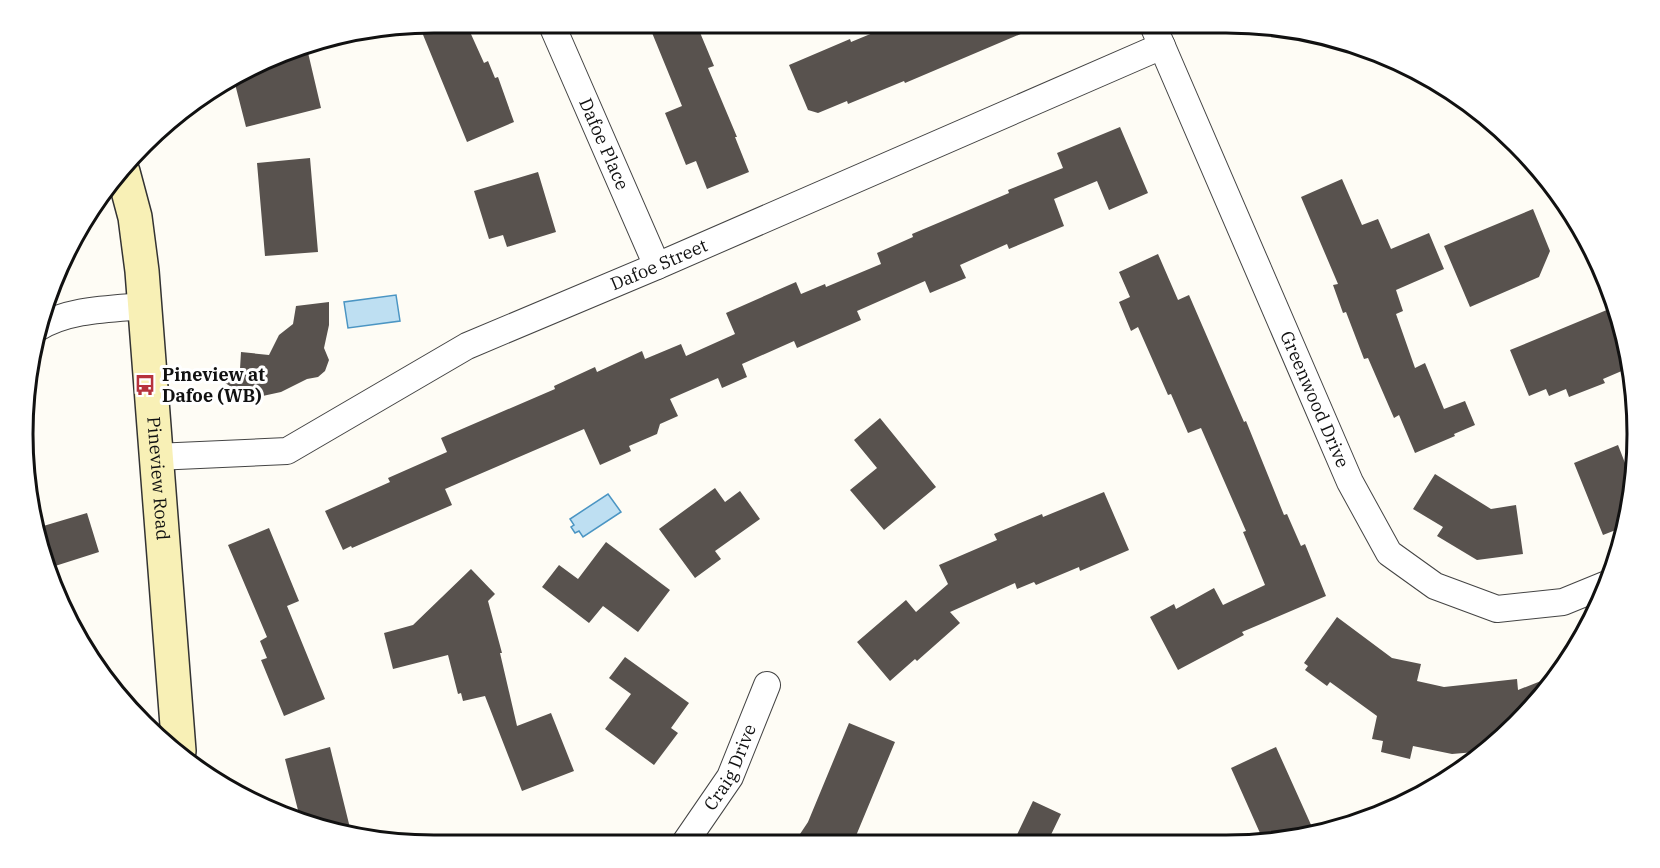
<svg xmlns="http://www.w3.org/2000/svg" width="1660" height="868" viewBox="0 0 1660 868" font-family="'IBM Plex Serif',serif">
<rect width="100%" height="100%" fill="#fefcf5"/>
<path fill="#bedff2" stroke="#4b95c3" stroke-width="1.5" d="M396,295L400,321L348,328L344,302Z
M608,494L621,512L583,537L579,531L575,533L571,527L574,525L570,519Z"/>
<path fill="#58524e" d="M434,22L466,23L484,63L488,61L495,78L498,77L514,122L467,142L419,25Z
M648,23H696L714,66L708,68L737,137H735L749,172L707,189L696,161L686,165L665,113L682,106Z
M897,23H1044V24L905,83L904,81L848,104L847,101L818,113L808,110L789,65L850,39L851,42Z
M301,44H306L321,108L246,127L234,80Z
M1120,127L1148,193L1109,210L1097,181L1054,199L1064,226L1009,249L1007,244L960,265L966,278L930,293L925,281L857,311L861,320L797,348L794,341L742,364L747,377L722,388L718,378L670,399L678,416L660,424L657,434L629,446L631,451L600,465L584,429L445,489L452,505L352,548L351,546L343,550L325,511L390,482L388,478L447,452L441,438L555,389L554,386L595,367L597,372L642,351L645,359L681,344L686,356L735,334L726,313L796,282L801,294L825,284L826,287L881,264L877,253L913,237L912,234L1009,193L1008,190L1063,168L1057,153Z
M310,158L318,252L265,256L257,163Z
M538,172L556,232L507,247L503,235L489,239L474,191Z
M1342,179L1362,225L1378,219L1391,249L1429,233L1444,269L1396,290L1403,311L1396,314L1415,368L1425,363L1444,409L1465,401L1475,425L1454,434L1455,436L1415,453L1399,415L1394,418L1368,358L1364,359L1346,312L1343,313L1333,285L1338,284L1301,197Z
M1533,209L1550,251L1539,277L1470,307L1444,246Z
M1158,254L1178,300L1189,295L1244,422L1246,421L1284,515L1287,514L1301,546L1305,544L1326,596L1242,632L1244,635L1178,670L1150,617L1174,604L1176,609L1214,588L1223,605L1265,585L1243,532L1246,531L1201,428L1188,433L1171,394L1168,395L1138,327L1131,331L1119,302L1130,297L1119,272Z
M329,302V325L324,348L329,360L325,371L318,377L307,379L281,392L258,397L244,395L222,381L240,369L241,352L269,355L279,335L293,324L296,306Z
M1614,307L1620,322L1631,367L1603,379L1605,383L1569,397L1566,389L1549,396L1546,389L1529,396L1510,350Z
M880,418L936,487L884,530L850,490L877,468L854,440Z
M1618,445L1625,463L1636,458L1637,461L1626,526L1603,535L1574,463Z
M1435,474L1491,509L1516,505L1523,554L1477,560L1437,536L1443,527L1413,509Z
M715,488L725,502L740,491L760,519L715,551L721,559L695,578L659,529Z
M1104,492L1129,550L1080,571L1079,567L1036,585L1034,582L1017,589L1015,583L950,612L960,623L917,661L915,659L890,681L857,642L906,600L916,612L948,584L939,565L997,540L994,534L1042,514L1043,517Z
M87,513L99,552L52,567L40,527Z
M269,528L299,601L287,606L325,699L284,716L261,660L267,658L260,641L267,637L228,545Z
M606,542L670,590L638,632L603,606L589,623L542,587L559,565L578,579Z
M471,569L495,594L488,601L502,653H500L517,726L551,713L574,771L522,791L485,696L463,701L461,693L458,694L448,655L393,669L384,633L413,625Z
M1337,617L1392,658L1421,664L1417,681L1444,687L1517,679L1518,690L1556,675L1536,705L1487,751L1452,754L1413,746L1410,759L1381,752L1383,741L1372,739L1377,716L1330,682L1327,686L1305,670L1308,666L1304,663Z
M625,657L689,703L671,728L678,733L654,765L605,729L631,694L609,678Z
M849,723L895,742L853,843H794L808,822Z
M330,747L352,836L328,832L301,822L285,759Z
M1276,747L1312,827L1279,842H1264L1231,768Z
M1033,801L1061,814L1047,843H1013Z"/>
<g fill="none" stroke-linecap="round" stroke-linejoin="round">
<defs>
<g id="street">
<path id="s1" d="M551,23L657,266"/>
<path id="s2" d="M1152,23L1350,482L1389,553L1435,586L1497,609L1563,602L1607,584"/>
<path d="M36,329C67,309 110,309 145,306"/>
<path id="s3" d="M155,457L287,451L467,346L657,266L1162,46"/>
<path id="s4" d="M684,844L730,777L767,685"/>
</g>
<g id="secondary">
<path id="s5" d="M123,172L135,217L142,271L179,751"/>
</g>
</defs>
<use href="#street" stroke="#444" stroke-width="28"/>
<use href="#secondary" stroke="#333" stroke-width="36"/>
<use href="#street" stroke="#fff" stroke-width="26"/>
<use href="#secondary" stroke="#f8f0b6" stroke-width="33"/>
</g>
<defs>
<symbol id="bus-bare" viewBox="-9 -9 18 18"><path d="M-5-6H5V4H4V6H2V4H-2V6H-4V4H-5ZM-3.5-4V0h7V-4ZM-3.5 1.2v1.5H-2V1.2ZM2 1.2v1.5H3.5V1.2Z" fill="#b6333c" stroke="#fff" stroke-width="2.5" paint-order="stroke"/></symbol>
</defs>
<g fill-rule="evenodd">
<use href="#bus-bare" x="130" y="370" width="30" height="30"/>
</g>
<g text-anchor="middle" stroke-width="6" stroke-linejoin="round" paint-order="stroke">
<g font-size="18" fill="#111" stroke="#fff">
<text dy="6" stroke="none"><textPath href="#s1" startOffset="132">Dafoe Place</textPath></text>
<text dy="6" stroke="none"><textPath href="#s3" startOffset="549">Dafoe Street</textPath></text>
<text dy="6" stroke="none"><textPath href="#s2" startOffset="410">Greenwood Drive</textPath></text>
<text dy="6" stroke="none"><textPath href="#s5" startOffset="309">Pineview Road</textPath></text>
<text dy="6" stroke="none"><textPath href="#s4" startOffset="90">Craig Drive</textPath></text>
</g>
<g font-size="18" font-weight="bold" fill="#111" stroke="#fff" text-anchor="start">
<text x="162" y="381">Pineview at<tspan x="162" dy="21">Dafoe (WB)</tspan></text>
</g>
</g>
<path d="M0 0H1660V868H0ZM434 33H1226A401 401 0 0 1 1627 434V434A401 401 0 0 1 1226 835H434A401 401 0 0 1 33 434V434A401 401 0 0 1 434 33Z" fill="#fff" fill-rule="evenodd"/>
<path fill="none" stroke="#111" stroke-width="3" d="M434 33H1226A401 401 0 0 1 1627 434V434A401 401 0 0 1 1226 835H434A401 401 0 0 1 33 434V434A401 401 0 0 1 434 33Z"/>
</svg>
